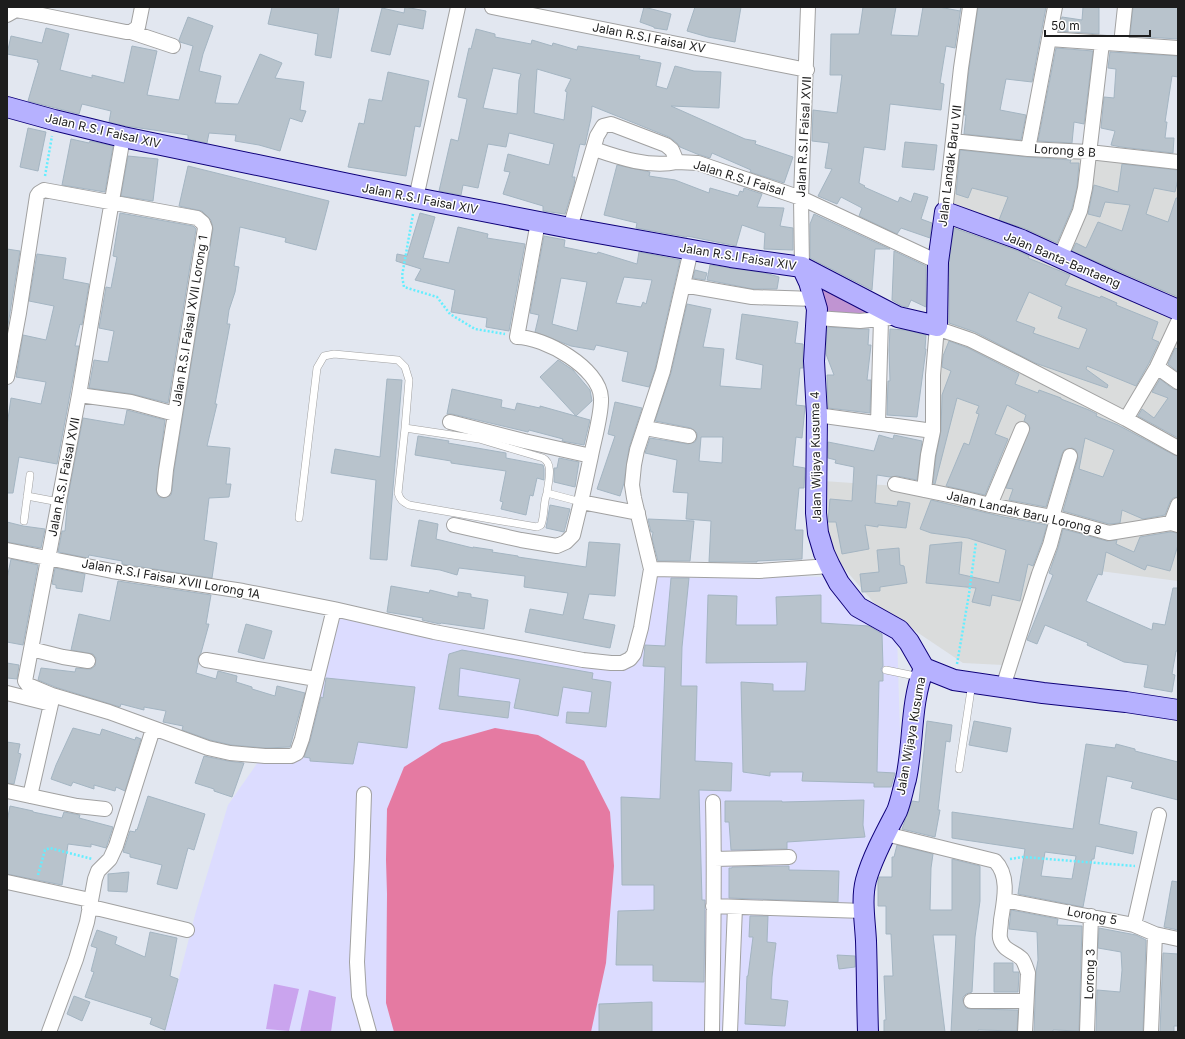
<svg xmlns="http://www.w3.org/2000/svg" width="1185" height="1039" viewBox="0 0 1185 1039" font-family="Inter,sans-serif">
<rect width="100%" height="100%" fill="#e2e7f0"/>
<path fill="#dadcdc" d="M950,137L1178,154V581L1037,563L1003,665L963,663L875,604L830,552L823,481L927,488Z"/>
<path fill="#dcdcff" d="M655,574L827,577L897,635L900,733L899,795L874,857L867,1032H165L196,911L228,805L263,755L294,758L338,615L592,663L633,656L636,665Z"/>
<path fill="#caa4ee" d="M274,984L299,989L289,1031L266,1029Z
M309,990L336,997L331,1032H300Z"/>
<path fill="#c094d2" d="M816,280L879,314L823,315Z"/>
<path fill="#e57aa2" d="M495,728L538,735L584,761L610,812L614,866L606,963L591,1032H394L386,1003L387,894L386,860L387,809L404,767L442,743Z"/>
<path fill="#b8c3cc" stroke="#a4b5c2" fill-rule="evenodd" d="M272,7H339L331,58L315,55L318,34L268,24Z
M405,7L426,11L423,29L398,24L390,55L371,51L382,8L404,13Z
M644,7L671,14L667,30L654,28V27L640,22Z
M695,7H741L735,42L708,37L687,31Z
M863,7H896L891,35L918,36L923,7H939L960,11L961,7L955,48L946,46L940,83L944,84L941,110L890,104L885,150L864,147L859,183L865,186L864,187L898,202L900,197L911,202L914,193L928,197L921,219L932,223L930,238L901,228L897,234L859,216L862,208L841,197L837,204L818,196L832,169L825,168L829,143L812,141L813,110L837,113L842,75H830L831,34H859Z
M978,7H1046L1032,82L1006,79L1000,110L1026,115L1021,140L964,134L966,115H964L969,69Z
M1083,7H1099V34L1059,31L1062,17L1082,20Z
M1133,7H1178V39L1130,36Z
M188,17L213,26L203,54L199,71L221,76L215,103L238,104L260,54L282,63L275,78L304,82L300,110L306,111L302,122L290,118L280,151L259,145L235,141L236,135L209,133L207,143L188,139V135L126,126L109,122L111,111L82,104L79,114L28,101L39,63L37,62L38,60L7,54L11,36L42,43L46,28L69,34L60,70L92,78V75L124,83L132,46L157,51L147,95L179,100L193,46L180,42L179,40Z
M476,29L495,34V37L531,44L532,40L552,46L553,43L577,50L578,46L640,56L639,59L661,63L656,86L667,89L675,66L694,71L721,72L719,108L671,106L745,139L756,141L755,144L793,157L784,183L750,172L751,170L712,153L710,158L697,154L680,147L677,143L669,137L592,106L591,118L585,145L580,144L572,177H575L574,185L565,214L543,211V206L503,194L510,172L504,171L508,154L549,165L554,144L509,133L506,147L488,144L478,188L463,185L461,195L439,191L451,139L458,141L467,99L458,97L469,48L471,49ZM493,68L521,74L519,80L517,114L483,108ZM537,69L571,79L565,91L567,92L564,120L534,113Z
M1056,48L1093,51L1084,124L1074,122L1072,143L1038,141Z
M1110,52L1178,56V77L1172,76L1165,122H1167L1165,138H1174L1173,153L1121,147L1111,145L1115,131L1101,128L1104,97L1114,98L1116,69L1108,68Z
M388,72L429,81L420,127L415,126L406,176L348,167L359,123L364,124L369,99L382,101Z
M28,128L46,132L38,171L20,167Z
M71,139L89,143L90,141L113,146L105,192L62,185Z
M905,142L937,145L934,170L902,167Z
M960,150L1027,157L1071,160L1070,163H1079L1077,187L1072,208L1057,243L1026,229L999,220L1008,197L972,188L968,198L956,194Z
M128,156L158,159L153,201L121,196Z
M1122,164L1178,170V179L1175,192L1154,188L1146,214L1168,222L1176,198H1178V297L1072,251L1076,243L1086,248L1098,222L1122,231L1130,205L1105,202L1100,217L1088,214L1094,185L1118,192Z
M617,165L650,172L649,176L675,180L709,193L710,188L738,196L740,191L743,192L744,188L762,194L757,207L784,208L780,226L793,228V250L764,249L765,233L742,225L736,246L687,236V237L636,228L637,223L604,215Z
M188,166L329,201L316,250L285,242L286,238L240,227L234,266L239,267L235,292L229,310L227,324H230L215,404H217L207,446L230,448L226,484H231L229,497L209,498L204,540L217,543L212,578L122,564V561L89,555L88,558L58,552L62,531H65L68,497L83,418L124,425L127,410L165,420L156,490L159,497L164,498L171,495L172,491L174,471L213,229L211,220L202,211L179,206Z
M120,213L193,226L196,229L168,403L132,394L89,388L94,360L108,362L114,331L99,328L106,287L111,288L117,257L113,256Z
M420,213L435,217L423,258L449,263L458,227L488,234L487,238L525,244L509,331L486,327L487,318L451,312L455,290L415,280L421,269L396,261L397,254L407,256Z
M814,214L890,249H875L872,290L810,258V224Z
M954,228L1018,251L1029,256L1028,258L1070,275L1065,285L1100,298L1101,296L1117,303L1116,305L1158,322L1152,339L1159,342L1149,363L1136,386L1087,366L1086,369L1108,385L1107,388L1035,363L975,332L949,323V263ZM1029,292L1062,307L1058,318L1087,329L1079,349L1033,333L1035,328L1016,321Z
M544,236L565,240L564,247L597,254L598,252L637,264L639,252L680,260L655,369L649,387L622,381L628,352L596,345L594,350L571,346L535,332L539,315L530,313ZM624,277L652,280L646,304L643,302L641,307L616,303ZM561,278L587,282L577,331L552,324Z
M7,249L20,251L7,331Z
M894,251L926,266V307L911,300L908,307L902,306L892,300Z
M37,254L66,258L63,279L89,284L82,325L80,324L75,346H79L57,464L19,457L13,493H7V426L11,398L41,404L46,382L16,377L23,335L46,340L54,306L29,301Z
M710,265L765,273L779,277L777,289H753L707,280Z
M695,270L707,273L705,280L693,278Z
M687,304L711,309L703,347L724,349L720,386L761,389L763,365L736,359L742,314L798,322L795,343L803,344V368H800L796,405L805,406V407L802,438L796,437L793,466L805,468L804,488H799L795,530H803L802,559L757,561V562H709L711,521L686,519L688,493L673,492L677,460L645,453L650,438L688,444L695,442L697,438V433L691,428L655,421L671,373ZM701,437H723L722,463L699,461Z
M827,327L859,329H869L868,345H871L867,380H871L870,413L828,408L827,375H834L826,354Z
M890,329L905,330L926,335L925,349H926L917,417L887,415L888,381H890L889,350Z
M949,341L968,348L1019,374L1015,384L1038,393L1039,390L1061,398V399L1089,410L1097,414L1096,416L1118,425L1174,455L1178,456V497L1173,498L1170,502L1165,515L1143,519L1122,510L1120,523L1109,524L1063,511L1078,458L1076,450L1072,448L1064,450L1062,454L1046,507L1009,500L1013,489L1006,488L1030,428L1028,424L1024,421L1026,415L1007,405L995,434L1008,439L985,495L946,486L964,443L969,445L979,414L976,413L979,406L957,398L935,484L933,483L936,456L941,431L942,395L951,371L942,367L943,356ZM1085,438L1114,450L1103,477L1079,469Z
M1175,348L1178,349V372L1168,364Z
M558,360L573,370L590,390L592,401L576,416L540,377Z
M387,379L402,380L387,560L370,559L376,480L331,473L335,449L380,457Z
M1160,379L1173,389L1178,390V438L1138,416L1142,409L1154,418L1168,398L1152,392Z
M452,389L502,400L501,407L515,410L517,403L540,408V406L590,420L584,445L562,441L563,439L529,430L528,432L452,414H447Z
M615,402L642,408L629,448L624,483L620,496L597,489L615,436L608,434Z
M879,435L893,439L894,435L922,441L917,480L897,476L890,477L877,475L875,503L897,506L898,501L910,503L906,528L878,525V527L865,525L869,549L842,554L836,522H828L830,499L852,501L854,467L835,463L836,460L828,458V442L874,451Z
M418,436L449,441L448,443L506,453V458L543,465L544,469V480L537,478L533,496L530,495L526,515L501,509L503,502L500,501L506,471L451,463V461L415,455Z
M559,458L579,462L575,487L554,482V468H557Z
M931,500L1004,517L1047,525L1042,542L1033,566L1028,564L1020,601L992,595L990,606L972,602L976,588L926,583L930,545L962,542L959,574L999,583L1006,550L968,538L931,533L920,529Z
M550,505L570,509L564,532L546,528Z
M648,519L694,521L690,561H658L652,538L653,532H651Z
M419,520L438,524L436,539L473,548V547L493,550L492,552L518,556V557L586,567L589,542L620,544L615,596L589,594L583,619L615,625L610,648L525,632L530,609L563,615L568,593L524,587L525,576L459,568L457,575L440,570L411,566Z
M7,522L23,526L45,529L41,548L7,542Z
M1063,529L1107,541L1117,540L1116,544L1134,552L1140,537L1170,532L1178,533V545L1170,571L1147,565L1145,570L1106,552L1102,575L1098,574L1086,601L1152,630L1153,623L1165,625L1173,588H1178V651H1176L1172,674L1175,675L1172,692L1144,687L1148,665L1124,662L1087,645L1088,643L1045,625L1037,644L1027,640L1053,575L1049,573L1058,548Z
M899,548L900,565L904,566L907,583L880,587V591L862,592L860,574L879,572L877,550Z
M11,559L38,565L23,645L7,642V579Z
M55,568L85,574L82,592L56,588V585L52,584Z
M671,578H689L682,647L681,686H697L695,761L732,763L731,791L699,790L702,900H705L704,982L653,981V965H616L618,911L654,910V885H622L621,797L660,799L665,667L643,666L645,645L665,646Z
M118,581L211,595L206,624H209L201,653L198,658V664L196,673L216,679L218,671L237,676L236,682L252,687V689L275,696L277,686L305,693L290,747L265,748L231,745L210,740L182,730L183,726L163,722L166,711L144,707V710L121,704L120,707L55,687L38,680L41,668L75,672L76,668L87,669H91L95,666L96,658L93,654L71,650L79,614L110,621Z
M391,586L429,593L430,590L458,597V592L471,594V597L488,600L484,629L441,623L440,624L422,620L423,618L387,612Z
M708,595L737,596L736,625H777L776,597L821,595V623L869,626L882,634L883,666L881,669L883,674V681H879L877,772L895,773L891,787H874V783L802,781L803,772H770V776L743,772L741,682L773,684V691H805L807,662L706,663Z
M246,624L272,631L264,659L238,652Z
M462,650L593,673L592,679L611,682L606,727L566,723L567,712L589,713L592,692L563,687L558,716L514,708L520,679L460,668L458,696L510,702L508,718L439,709L449,654Z
M7,663L19,665L17,679L7,678Z
M326,678L415,687L407,748L358,742L353,764L310,761V758L304,757L310,741L321,697L323,698Z
M927,721L952,725L950,742L946,741L938,810H940L935,837L902,829L912,801L919,802Z
M974,721L1011,728L1007,752L969,745Z
M73,728L100,735L102,729L135,740L136,737L141,739L125,791L116,787L115,791L94,785V789L73,782L71,786L51,779L56,765Z
M7,742L20,744L18,753L21,754L14,784L7,783Z
M1086,744L1115,748L1116,744L1135,749V751L1178,762V800L1131,788L1133,782L1107,776L1099,824L1137,832L1133,854L1096,846L1094,859H1092L1083,907L1018,894L1025,849L952,838V812L1073,829ZM1045,852L1076,856L1072,879L1041,876Z
M204,756L228,761L244,763L232,797L214,791V789L195,783Z
M148,796L205,814L194,850L188,848L177,889L157,884L162,865L130,857V854L123,852L130,831L135,832L136,829L137,830Z
M864,800L863,825L865,837L787,842V849L731,850L729,822H725V801H782V802Z
M10,806L33,811V812L62,818L64,812L80,815L79,818L113,827L106,848L91,844V847L68,844L62,885L7,874V822Z
M897,845L933,854L931,868L930,910H952V859L980,866V901L975,937L972,992L966,994L963,997V1001L966,1008L971,1009L1018,1010L1017,1031L978,1030V1032H951L956,935H933L945,1032H884V1020H886L884,976H893L891,934H886V906H878V879L879,877H892V857H894Z
M789,866V870L839,871L838,902L729,898V868H732V867Z
M129,872L127,892L108,891V874Z
M1172,881L1178,882V930L1164,927Z
M1011,910L1058,919L1057,925L1082,926L1079,1031L1053,1030V1032H1034L1036,972L1038,960L1037,932L1009,929Z
M750,916H768L767,942L776,943L772,977L771,999L788,1001L785,1026L745,1024L747,976H748L753,937H749Z
M1099,928L1136,935L1146,940L1143,1032H1096L1097,990L1120,992L1122,970L1121,952L1098,948Z
M97,930L117,937L115,944L145,957L150,932L177,938L170,976L178,979L165,1030L150,1024L152,1018L85,997L94,972L91,971L97,948L91,946Z
M1163,953L1178,954V1026H1174V1032H1160Z
M837,955L855,956V967L839,969Z
M994,963H1013V972H1019V974L1018,992H994Z
M74,996L90,1002L82,1021L67,1014Z
M652,1002V1032H599V1004Z"/>
<g fill="none" stroke-linecap="round" stroke-linejoin="round">
<defs>
<path id="lane" d="M405,428L479,439L543,458C554,464 548,482 547,493
M27,496L59,502
M299,518L317,368L324,356L334,354L398,360L405,367L409,380L405,428L398,493C400,500 403,502 409,505L537,527L541,525C545,515 543,503 547,493L581,502
M24,521L30,475
M886,670L920,677
M959,769L972,683"/>
<path id="street" d="M492,7L807,70
M7,15L16,10L27,12L126,32H131L173,46
M131,32L138,27L142,7
M1049,39L1178,48
M1121,44L1125,7
M123,137L96,293L79,395L25,681L28,685L33,687L52,695L109,712L208,748L230,753L265,756H291L297,753L302,739L334,609
M953,141L1028,149L1089,152L1178,162
M594,149C620,158 650,168 677,162
M1028,149L1055,7
M416,198L458,7
M945,212L961,68L970,7
M538,222L517,337C544,337 600,368 601,398C602,413 594,440 591,456
M570,228L597,136L603,126L611,124L666,145L672,150L677,162L698,163L801,198L938,262
M1060,258L1080,211L1085,188L1102,43
M802,267L801,198L808,7
M683,285L752,297L815,299
M817,318L860,321L890,318
M936,328L971,340L1017,363L1126,419L1178,448
M1157,367L1178,382
M7,377L19,313L37,196L39,193L44,190L197,218L203,223L205,228L166,470L164,490
M79,395L131,402L175,414
M817,415L933,431
M1126,419L1157,367L1178,322
M450,422L524,441L591,456L581,502
M878,424L881,319
M645,428L689,436
M895,484L958,497L990,505L1052,517L1109,533L1171,523L1178,525
M924,490L928,455L933,431V375L937,326
M990,505L1022,429
M1052,517L1070,456
M1171,523L1178,505
M454,525L521,540L557,546L566,542L573,535L581,502L638,513
M7,550L112,571L243,591L334,609L434,632L583,660L611,663H622L630,659L634,654L641,628L651,569L759,571L830,566
M651,569L634,498L632,485L634,465L637,450L663,371L691,250
M31,649L63,657L88,661
M206,660L316,679
M1003,687L1039,574L1050,545L1057,519
M7,693L51,704L30,796
M7,791L77,806L105,809
M364,794L362,857L357,962L359,996L369,1032
M886,834L995,861C1010,876 1004,901 1001,920C1001,926 999,933 1000,938C1003,951 1014,951 1022,959C1025,963 1026,968 1028,973L1025,1032
M714,859L789,857
M7,882L90,900
M1004,900L1134,925L1155,934L1178,939
M713,906L864,911
M89,908L100,909L187,930
M1134,925L1159,815
M971,1001H1026
M49,1032L76,959L87,922L95,879L98,871L110,859L116,846L153,729
M712,1032C713,955 715,878 713,802
M730,1032L735,907
M1087,1032L1091,916
M1151,1032L1155,934"/>
<path id="secondary" d="M7,107L54,120L123,137L416,198L570,228L731,257L802,267L898,317L937,326L938,262L945,212L1022,240L1109,280L1178,310
M802,267L809,282L817,309L814,361L817,415L816,513L818,533L824,553L830,566L839,583L858,607L899,630L909,642L924,668
M924,668L954,680L1043,693L1126,702L1178,710
M868,1032C867,1002 867,971 866,941C865,921 861,899 866,880C872,858 886,832 897,811C901,801 903,789 906,779C914,742 910,704 924,668"/>
</defs>
<use href="#lane" stroke="#a1a1a1" stroke-width="8"/>
<use href="#street" stroke="#a1a1a1" stroke-width="16"/>
<use href="#secondary" stroke="#0e0079" stroke-width="22"/>
<path stroke="#64eeff" stroke-width="2.5" stroke-dasharray="2 2" stroke-linecap="butt" d="M45,176L52,136
M413,214L402,276L404,287L437,297L450,314L475,329L505,334
M957,664L969,594L976,542
M1010,859L1023,857L1135,866
M38,875L45,850L50,848L92,859"/>
<use href="#lane" stroke="#fff" stroke-width="7"/>
<use href="#street" stroke="#fff" stroke-width="14"/>
<use href="#secondary" stroke="#b6b1ff" stroke-width="20"/>
</g>
<g text-anchor="middle" stroke-width="3" stroke-linejoin="round" paint-order="stroke">
<g font-size="12" fill="#1d1d1d" stroke="#fff">
<text transform="translate(649 38) rotate(11)" y="4">Jalan R.S.I Faisal XV</text>
<text transform="translate(103 131) rotate(13)" y="4">Jalan R.S.I Faisal XIV</text>
<text transform="translate(804 137) rotate(-87)" y="4">Jalan R.S.I Faisal XVII</text>
<text transform="translate(1065 151) rotate(4)" y="4">Lorong 8 B</text>
<text transform="translate(950 166) rotate(-83)" y="4">Jalan Landak Baru VII</text>
<text transform="translate(739 178) rotate(17)" y="4">Jalan R.S.I Faisal</text>
<text transform="translate(420 199) rotate(11)" y="4">Jalan R.S.I Faisal XIV</text>
<text transform="translate(738 257) rotate(9)" y="4">Jalan R.S.I Faisal XIV</text>
<text transform="translate(1062 260) rotate(23)" y="4">Jalan Banta-Bantaeng</text>
<text transform="translate(190 321) rotate(-81)" y="4">Jalan R.S.I Faisal XVII Lorong 1</text>
<text transform="translate(816 457) rotate(-91)" y="4">Jalan Wijaya Kusuma 4</text>
<text transform="translate(64 477) rotate(-79)" y="4">Jalan R.S.I Faisal XVII</text>
<text transform="translate(1024 513) rotate(13)" y="4">Jalan Landak Baru Lorong 8</text>
<text transform="translate(171 579) rotate(10)" y="4">Jalan R.S.I Faisal XVII Lorong 1A</text>
<text transform="translate(911 736) rotate(-80)" y="4">Jalan Wijaya Kusuma</text>
<text transform="translate(1092 916) rotate(11)" y="4">Lorong 5</text>
<text transform="translate(1090 974) rotate(-88)" y="4">Lorong 3</text>
</g>
</g>
<rect width="1185" height="1039" fill="none" stroke="#1d1d1d" stroke-width="16"/>
<path d="M1045 30v6h105v-6" fill="none" stroke="#1d1d1d" stroke-width="2"/>
<text x="1051" y="30" font-size="12" fill="#1d1d1d" stroke="#ffffff" stroke-width="3" paint-order="stroke">50 m</text>
</svg>
